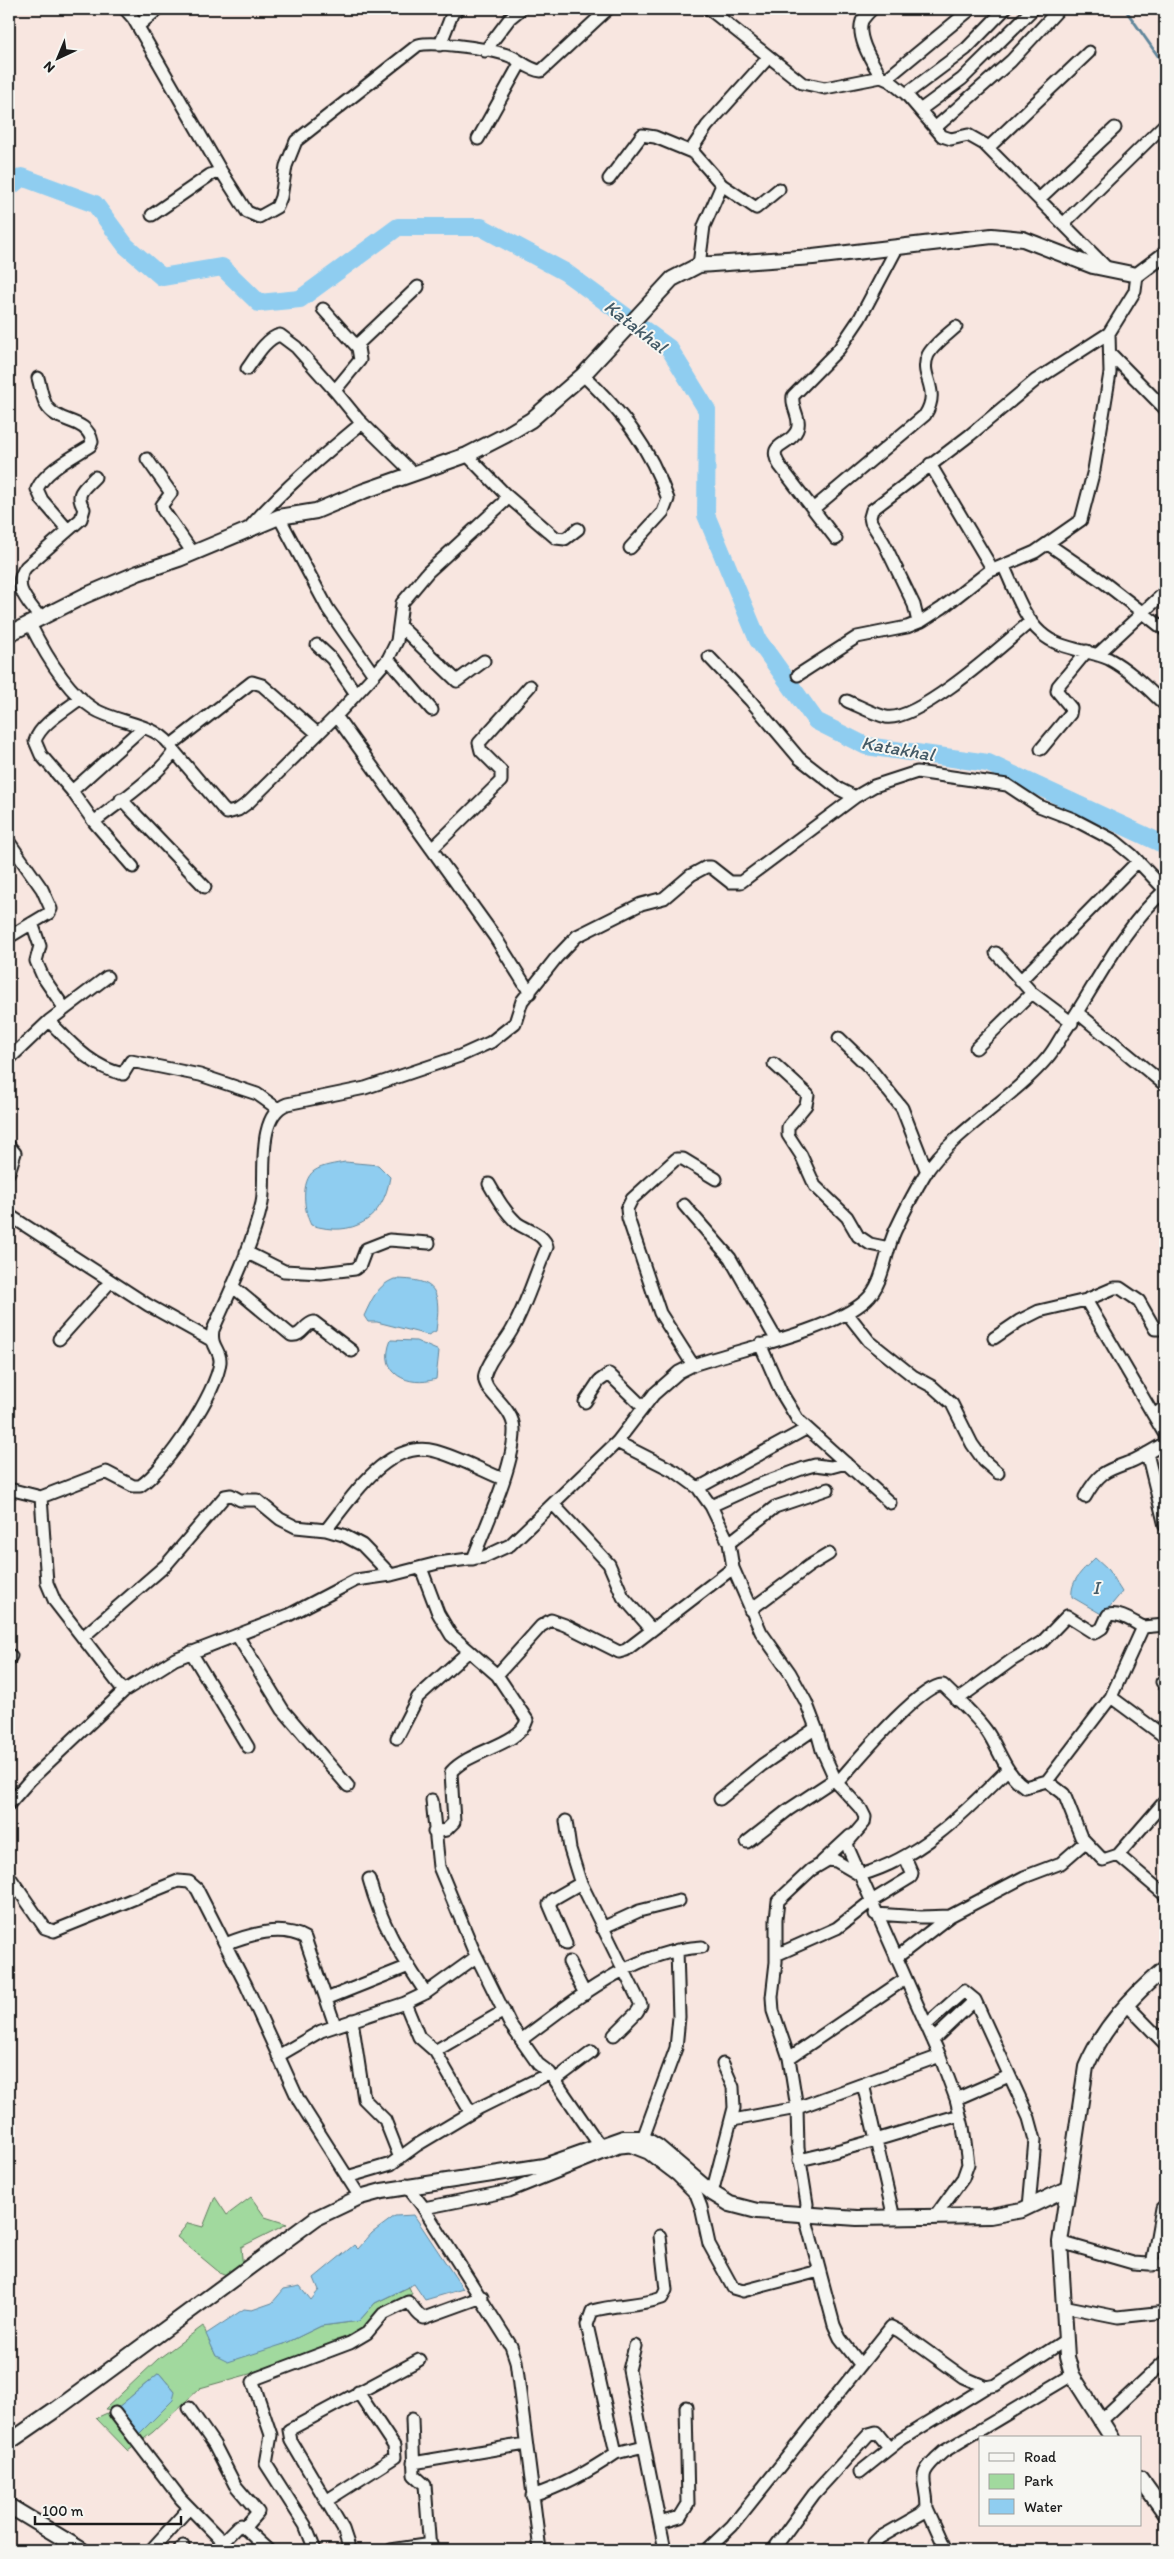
<svg xmlns="http://www.w3.org/2000/svg" width="1174" height="2559" viewBox="0 0 1174 2559" font-family="Itim,sans-serif">
<rect width="100%" height="100%" fill="#f8e6e0"/>
<filter id="ink" filterUnits="userSpaceOnUse"><feTurbulence type="fractalNoise" baseFrequency=".02" numOctaves="2"/><feDisplacementMap in="SourceGraphic" scale="10" xChannelSelector="R" yChannelSelector="G"/><feConvolveMatrix kernelMatrix="1 2 1 2 8 2 1 2 1" color-interpolation-filters="sRGB"/></filter>
<g filter="url(#ink)">
<path fill="#a1d99e" stroke="#5e7a5d" fill-rule="evenodd" d="M215,2197L227,2215L251,2197L265,2217L287,2224L241,2247L243,2271L229,2276L219,2272L177,2237L188,2223L203,2227Z
M409,2287L412,2294L379,2309L363,2332L336,2340L355,2337L299,2360L200,2388L153,2432L128,2451L96,2418L114,2410L105,2409L158,2359L203,2326L216,2356L284,2344L321,2326L359,2321L375,2303ZM159,2373L175,2392L116,2409Z"/>
<path fill="#8fcdf0" stroke="#61869b" d="M345,1162L378,1165L390,1177C383,1220 353,1238 311,1225C304,1212 300,1181 314,1171C323,1165 335,1164 345,1162Z
M394,1279C438,1279 441,1291 436,1331L428,1335L377,1322H368L364,1316C372,1299 377,1286 394,1279Z
M391,1340L416,1341L439,1351L436,1379C409,1388 377,1374 391,1340Z
M1095,1558L1108,1570L1122,1592L1103,1615L1072,1597C1070,1580 1084,1569 1095,1558Z
M395,2216L414,2215L463,2289L425,2300L414,2284L375,2303L359,2321L321,2326L284,2344L228,2362L216,2356L206,2334L244,2309L252,2310L272,2303L284,2289L300,2286L311,2300L319,2290L314,2278L354,2245L358,2249L372,2233Z
M159,2373L175,2392L173,2400L139,2434L116,2409Z"/>
<g fill="none" stroke-linecap="round" stroke-linejoin="round">
<path stroke="#61869b" stroke-width="3" d="M1125,9L1165,66"/>
<path stroke="#8fcdf0" stroke-width="18" d="M9,188L22,177L95,204L126,246L162,277L222,267L259,303L300,299L398,227H481L565,272L669,348L707,410L706,515L758,640L816,721L866,746L988,763L1165,845"/>
<defs>
<path id="minor" d="M125,9L133,18L221,171L247,212L259,217L277,207L281,197L286,166L296,141L418,45C436,41 492,49 510,56C520,60 529,70 541,71L608,9
M709,9L802,83L825,88L881,77L890,81L906,94L942,136L951,139L968,135L984,144L1108,269
M872,9C869,12 864,17 862,21C856,38 873,63 881,77
M138,26L158,9
M440,45L454,9L457,10
M485,51L510,18L521,9
M886,79L971,9
M906,94L966,49L1005,9
M920,110L962,79L1033,9
M935,128L1011,61L1059,9
M478,139L521,62
M988,148L1089,52
M609,179L642,135L655,137L694,153
M722,185L756,208L779,189
M1039,199L1115,128
M152,215L210,175L221,171
M1064,223L1165,124
M699,265L704,226L722,185L694,153L693,147L707,126L768,58
M323,309L358,348
M1110,353L1165,409
M247,369C255,358 266,338 280,335L296,347L336,392
M583,375C623,413 649,446 668,499L663,512L630,548
M38,378C41,388 42,400 48,408C60,424 88,418 92,442L90,446C73,457 46,470 37,489L42,500L68,530
M147,459L171,493L162,505L163,510L193,553
M930,464L993,570
M414,474L358,419L336,392L337,388L360,360L358,348L360,342L418,287
M506,495L556,538L565,539L578,529
M813,509L925,415C942,388 918,377 928,355C933,345 947,335 956,327
M279,517L328,609L374,675
M248,529C283,489 321,457 362,423
M836,539L780,466C765,442 790,447 797,430C802,418 791,409 793,396L839,349L860,318L897,248
M1048,544L1102,581L1165,630
M1004,567C1014,588 1023,617 1041,633C1059,650 1087,649 1109,659C1130,670 1148,689 1165,705
M40,618C28,601 11,587 26,567L81,519L84,509C74,493 84,489 95,477
M918,622L914,605L884,543L871,522L870,517L872,510L970,435L1036,380L1109,333L1135,291L1137,275
M30,624C44,652 67,692 94,709C118,724 161,723 174,751C162,773 115,805 94,822
M400,626L457,681L484,661
M317,645L332,659L356,694
M1097,655L1165,592
M709,657L750,700L799,758L839,789L855,797
M388,659L432,710
M798,675L857,637L907,627L922,621L942,608L988,572L1035,552L1081,520L1094,470L1110,373L1109,333
M847,701C859,706 873,714 886,717C919,722 1005,643 1031,621
M336,716L495,937L530,993
M171,745L252,682L262,685L318,734
M1041,749L1070,714L1071,708L1057,691L1058,686L1087,651
M174,751L223,809L227,813L238,810L249,802L336,716L374,675L388,659L397,641L402,603L428,572L504,502L506,495L467,455
M72,791L41,755L35,741C41,723 66,710 81,698
M121,799L205,887
M9,842L42,889L51,909L49,913L9,937
M432,849L501,781V771L481,751L479,743L530,686
M133,867L94,822L72,791L142,728
M32,923L40,946L36,961L43,977L65,1009
M996,953L1032,993L1072,1023
M1020,981L1138,861
M1078,1013L1165,1085
M49,1021C71,1043 91,1067 123,1074L131,1061L200,1075L257,1094L278,1109
M839,1038L869,1067L902,1108L927,1172
M976,1048L1032,993
M9,1059L49,1021L107,977
M774,1064L808,1095L806,1105L788,1127V1135L801,1155L815,1186L847,1217L858,1236L870,1244L889,1248
M9,1146L15,1153L9,1172
M684,1205L730,1258L776,1339
M9,1215L148,1305L211,1340
M246,1252L284,1271L321,1273L355,1269L360,1265L366,1249L389,1240L429,1243
M232,1286L291,1335C302,1337 304,1324 314,1322L352,1351
M1086,1300L1165,1435
M847,1313L869,1341L913,1376L933,1387L952,1404L972,1444L984,1461L998,1473
M994,1338L1019,1321L1039,1311L1086,1300L1114,1288H1120L1139,1301L1155,1329H1165
M59,1339L111,1281
M760,1344L781,1392L798,1420L890,1503
M693,1365L660,1313L628,1218L627,1209L632,1199L676,1159H683L716,1179
M585,1402L599,1381L609,1374L643,1407
M1154,1415L1165,1407
M617,1442L676,1472L698,1488L711,1506L729,1543L733,1568L761,1632L790,1673L806,1702L816,1728L822,1750L837,1783L861,1809L865,1817L864,1823L847,1843L849,1850L940,2056L956,2099L963,2127L968,2164L963,2178L934,2218
M1147,1453L1165,1526
M698,1488L806,1429
M9,1489L41,1497L47,1583L55,1602L124,1691L30,1780L9,1804
M41,1497L106,1472L133,1486H140C166,1469 217,1392 220,1362C221,1350 210,1347 213,1330C231,1289 252,1247 262,1203C267,1178 255,1116 287,1104L365,1088L460,1056L491,1042L515,1023L522,1001L556,958L577,936L641,904L664,898L691,875L706,867H711L730,882H741L855,797L874,786L917,772L1007,785L1039,806L1073,819L1115,841L1132,855L1165,890
M1085,1497C1099,1472 1105,1471 1130,1462C1142,1457 1154,1449 1165,1443
M553,1504L609,1564L623,1597L652,1630
M711,1506L755,1486L804,1468L815,1465L831,1467L846,1463
M326,1530C351,1499 388,1438 435,1451C458,1457 481,1470 503,1479
M729,1543L775,1507L828,1489
M473,1559C486,1525 515,1464 514,1429C513,1405 480,1391 485,1374C490,1357 505,1344 513,1328C527,1303 535,1274 547,1247C545,1234 526,1230 517,1223C505,1212 497,1198 489,1184
M421,1568L438,1613L451,1635L497,1675L527,1720C520,1745 470,1750 451,1772L454,1822L446,1830L434,1832
M750,1610L809,1566L829,1554
M237,1635L283,1710L348,1786
M83,1637L166,1565L225,1496L231,1495L240,1500H257L280,1519L296,1527L326,1530L343,1535L362,1545L391,1575
M191,1652L248,1747
M9,1659L11,1656
M497,1675L541,1626L551,1620L565,1625L619,1652L626,1650L733,1568
M1162,1682L1165,1684
M124,1691L175,1659L289,1615L356,1580L391,1575L438,1563L484,1557L510,1545L617,1442L654,1394L679,1372L693,1365C739,1349 832,1331 866,1300C884,1284 885,1252 895,1231C904,1212 914,1192 925,1174C955,1129 1013,1099 1048,1057C1054,1050 1058,1042 1063,1034C1097,984 1119,932 1165,890
M1111,1697L1165,1737
M957,1700L1012,1660L1042,1642L1067,1616L1094,1633L1102,1628L1108,1615C1120,1612 1133,1622 1143,1627
M397,1738L418,1697L469,1651
M1047,1781L1111,1697L1143,1627L1165,1625
M837,1783C853,1765 921,1683 943,1685C958,1700 976,1715 988,1733C1000,1751 1006,1775 1025,1787L1047,1781L1064,1794L1081,1837L1103,1860L1118,1855L1165,1801
M720,1799L762,1765L816,1728
M432,1800L439,1867L473,1949L510,2024L538,2064L550,2073L600,2146
M566,1821L570,1849L580,1881L641,2005L637,2012L614,2035
M747,1842L788,1810L835,1779
M1118,1855L1165,1895
M822,1862L850,1836
M9,1876L45,1928L54,1931L178,1881L189,1882L197,1889L246,1985L299,2101L360,2197
M369,1879C381,1924 400,1954 426,1993
M875,1914L921,1917L950,1916L1024,1877L1061,1863L1085,1842
M602,1928L639,1911L679,1901
M225,1944C248,1935 281,1924 305,1938L335,2025
M566,1944L549,1904L553,1899L581,1883
M776,1955L837,1928L870,1902L911,1877L912,1873L905,1857
M896,1958L950,1916
M569,1962L585,1994
M326,1999L409,1966
M405,2003L419,2037L435,2051L471,2113
M1126,2004L1165,2044
M352,2020L364,2099L385,2120L400,2158
M926,2025L964,1991L975,2000L1029,2118L1035,2140L1029,2207
M521,2040C575,2000 632,1951 702,1947
M933,2040L975,2000
M435,2051L504,2011
M278,2056L321,2031L405,2003L426,1993L476,1957
M789,2058L905,1979
M555,2080L592,2052
M863,2084L894,2218
M956,2099L1009,2076
M733,2120L797,2108L940,2056
M643,2138L676,2048L679,2017L677,1950
M799,2160C853,2149 906,2130 960,2115
M347,2177L391,2164L417,2145L479,2108L550,2073
M406,2185L421,2204L511,2346L516,2361L540,2550
M712,2193L734,2108L733,2087L723,2064
M424,2208L509,2191L619,2147L630,2146L648,2153L677,2175L696,2194L701,2207L709,2244L733,2288L743,2291L819,2271
M1060,2242L1133,2263L1165,2265
M1152,2265L1162,2208
M1063,2306L1118,2317L1165,2312
M635,2346L629,2370L665,2550
M860,2364L840,2338L834,2325L805,2216L807,2204L798,2148L797,2108L789,2058L773,2011L772,1997L776,1962V1919L778,1901L811,1870L828,1860L836,1861L860,1875C921,1858 964,1813 1008,1769
M189,2408L214,2444L235,2485L258,2512L245,2527
M115,2413L181,2499L220,2539L224,2540L238,2526L241,2525L268,2550
M412,2419L414,2475L425,2485L430,2550
M1100,2422L1165,2361
M616,2453L644,2446
M413,2463L526,2444
M860,2472L900,2440L986,2387
M532,2496C563,2486 590,2471 616,2453L587,2325L592,2311C615,2304 640,2306 662,2298L666,2290L660,2236
M326,2501L395,2457L394,2446L358,2392
M927,2508L946,2550
M660,2523L680,2517L688,2504L686,2407
M151,2550L189,2508
M178,2550L183,2546
M315,2550L305,2525L266,2464L271,2435L253,2382L257,2378L350,2343L367,2333L383,2314L408,2302C415,2307 416,2315 424,2318L482,2297
M347,2550L348,2544L343,2529L291,2441L289,2430L419,2360
M391,2550L431,2544
M707,2550L732,2526L891,2327L899,2331L963,2377L986,2387L996,2385L1064,2341
M773,2550L814,2494L869,2434L876,2432L889,2448
M876,2550L874,2543L879,2538L921,2514L927,2508C927,2477 913,2478 943,2452L1072,2375"/>
<path id="tertiary" d="M9,634L84,596L138,573L179,559L279,517L316,511L364,491L467,455L506,435L531,420L583,375L672,279L699,265L813,257L992,236L1023,239L1093,266L1137,275L1165,254
M1112,2438L1072,2375L1067,2357L1060,2242L1086,2067C1103,2027 1132,1996 1165,1968
M9,2442L54,2411L316,2218L360,2197L382,2191L544,2166L623,2138H643L658,2147L712,2193L730,2204L757,2211L857,2218L990,2216L1022,2210L1066,2189
M1140,2478L1165,2513
M9,2506L82,2550"/>
</defs>
<use href="#minor" stroke="#1c1c1c" stroke-width="15"/>
<use href="#tertiary" stroke="#1c1c1c" stroke-width="18"/>
<use href="#minor" stroke="#f6f6f2" stroke-width="11"/>
<use href="#tertiary" stroke="#f6f6f2" stroke-width="14"/>
</g>
</g>
<g text-anchor="middle" stroke-width="4" stroke-linejoin="round" paint-order="stroke">
<g font-size="19" font-style="italic" fill="#445a66" stroke="#f6f6f2">
<text transform="translate(636 326) rotate(38)" y="7">Katakhal</text>
<text transform="translate(898 748) rotate(10)" y="7">Katakhal</text>
<text x="1096" y="1594">I</text>
</g>
</g>
<rect width="1174" height="2559" fill="none" stroke="#f6f6f2" stroke-width="30"/>
<rect x="15" y="15" width="1144" height="2529" fill="none" stroke="#1c1c1c" stroke-width="2" filter="url(#ink)"/>
<rect x="979" y="2436" width="162" height="90" fill="#f6f6f2" stroke="#9f9f9c"/>
<rect x="989" y="2453" width="25" height="8" fill="#f6f6f2" stroke="#9f9f9c"/>
<text x="1024" y="2462" font-size="15" fill="#1c1c1c">Road</text>
<rect x="989" y="2474" width="25" height="15" fill="#a1d99e" stroke="#9f9f9c"/>
<text x="1024" y="2486" font-size="15" fill="#1c1c1c">Park</text>
<rect x="989" y="2499" width="25" height="15" fill="#8fcdf0" stroke="#9f9f9c"/>
<text x="1024" y="2512" font-size="15" fill="#1c1c1c">Water</text>
<g transform="translate(58 58) rotate(224)" stroke="#f6f6f2" stroke-width="4" paint-order="stroke">
<path d="M0-4L9 19L0 12L-9 19Z" fill="#1c1c1c"/>
<text y="-8" font-size="14" font-weight="bold" text-anchor="middle" fill="#1c1c1c">N</text>
</g>
<path d="M35 2516v8h146v-8" fill="none" stroke="#1c1c1c" stroke-width="2.5"/>
<text x="42" y="2516" font-size="15" fill="#1c1c1c" stroke="#f6f6f2" stroke-width="4" paint-order="stroke">100 m</text>
</svg>
